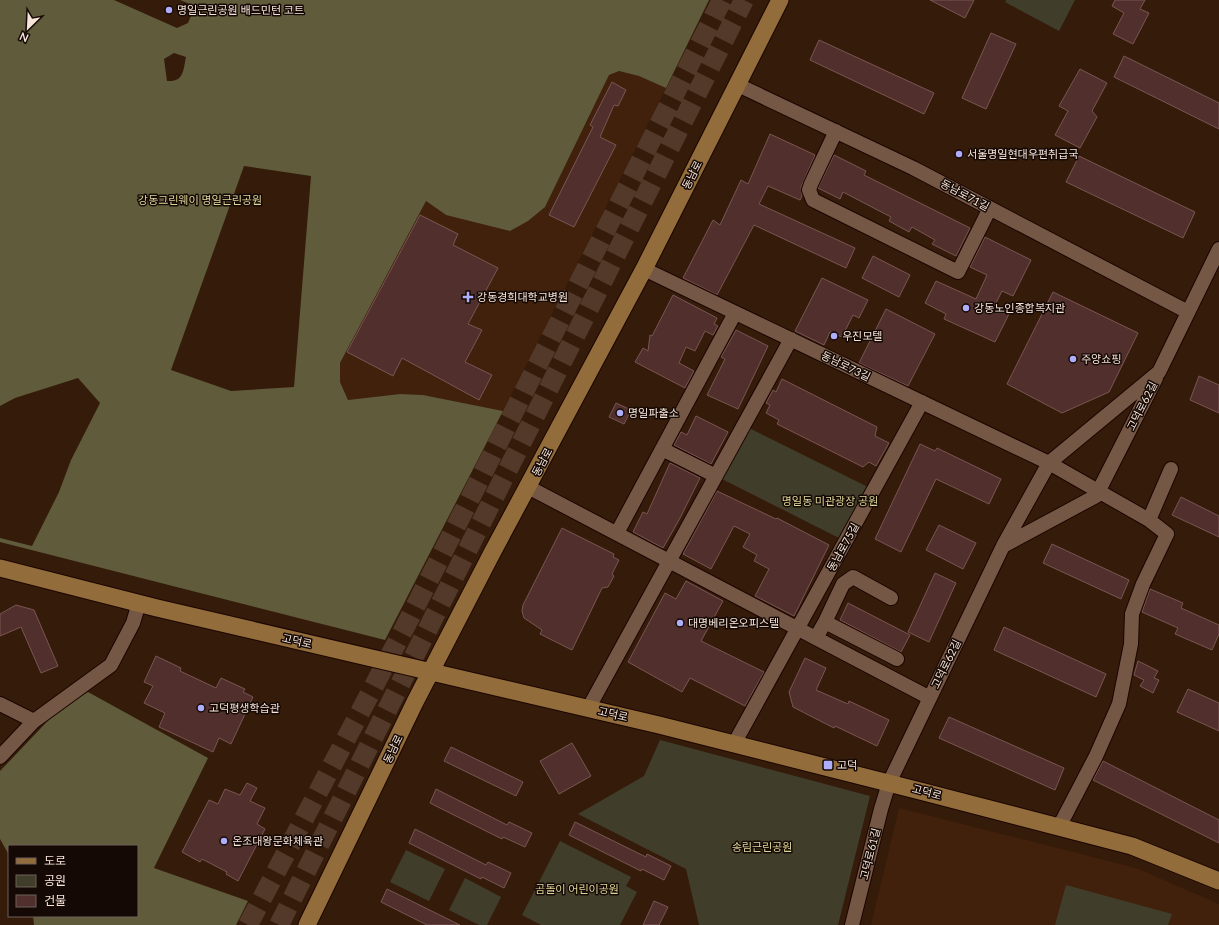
<svg xmlns="http://www.w3.org/2000/svg" width="1219" height="925" viewBox="0 0 1219 925" font-family="Lato,'Noto Sans KR',sans-serif">
<rect width="100%" height="100%" fill="#351b0a"/>
<path fill="#41210c" d="M619,71L639,76L666,88L503,411L423,395L400,394L348,400L340,382V363L426,201L446,215L545,207L609,75Z
M899,808L1136,868L1219,904V925H871Z"/>
<path fill="#403e2b" d="M1006,0H1075L1059,31L1005,2Z
M747,427L870,488L843,540L720,478Z
M660,740L870,796L838,925H699L686,869L578,814L644,776Z
M560,841L631,877L626,886L637,892L620,925H541L522,915Z
M406,850L445,869L429,901L390,882Z
M465,878L501,897L487,925H479L449,910Z
M1066,885L1172,914L1168,925H1055Z"/>
<path fill="#5f5b3b" fill-rule="evenodd" d="M0,0H114L177,28L188,23L195,6L180,0H709L666,88L639,76L619,71L609,75L545,207L528,221L510,231L446,215L426,201L340,363V382L348,400L400,394L423,395L503,411L385,640L0,542V538L32,546L59,492L71,460L100,403L78,378L15,398L0,406ZM174,53L186,57C183,71 184,82 167,81L164,59ZM244,166L311,176L294,387L231,391L171,370Z
M88,692L208,758L154,868L248,901L236,925H34L33,916H137V846H9V855L0,839V771L61,707Z"/>
<path fill="#502f2c" stroke="#7a5652" d="M930,0H974L965,18Z
M1115,0H1145L1140,9L1149,13L1133,44L1113,34L1124,13L1112,6Z
M991,33L1016,44L986,109L962,98Z
M819,40L934,93L924,114L810,60Z
M1124,56L1219,103V129L1114,77Z
M1080,69L1107,83L1092,111L1097,117L1080,148L1055,135L1068,111L1059,106Z
M612,82L626,90L618,106L614,105L600,137L616,145L574,227L549,215L593,127L590,125Z
M770,134L815,155L801,187L802,196L800,200L768,186L759,204L855,248L846,268L754,225L717,295L683,278L713,220L720,225L741,180L748,184Z
M834,155L866,171L864,175L970,228L956,256L932,244L935,240L912,227L909,232L889,221L891,217L843,192L840,199L818,188Z
M1079,156L1195,212L1183,238L1066,182Z
M420,215L458,234L453,245L498,268L468,324L482,330L465,362L492,375L479,400L402,358L393,376L347,352Z
M985,237L1031,260L1013,296L1002,291L994,307L1009,314L995,342L944,319L946,314L925,303L936,281L976,299L987,275L970,267Z
M873,256L910,275L899,297L862,278Z
M822,278L868,300L859,318L853,315L842,337L830,332L824,345L795,331Z
M1053,292L1138,333L1109,392L1062,413L1007,384Z
M673,295L717,318L714,324L718,326L713,335L705,331L695,351L686,347L679,363L694,371L685,388L635,362L643,348L648,351L650,335L652,336Z
M886,309L935,334L908,386L859,363Z
M736,330L768,346L738,409L707,395L725,359L721,357Z
M1199,376L1219,385V413L1190,400Z
M782,379L877,427L875,436L889,443L876,466L869,462L863,467L777,424L779,420L766,413L770,405L766,403L773,390L776,392Z
M616,403L631,410L624,424L609,417Z
M696,416L728,432L711,464L674,445L681,432L687,435Z
M920,444L935,451L937,448L1001,479L989,504L936,479L901,552L875,539Z
M670,463L700,478L679,520L663,548L633,532L643,512L647,514Z
M717,491L776,519L777,518L829,545L794,616L755,596L769,569L754,561L757,555L743,547L750,534L734,526L711,569L683,554Z
M1181,497L1219,516V537L1172,515Z
M939,525L976,543L963,569L926,550Z
M562,528L614,554L613,557L619,560L612,574L614,576L608,587L602,588L572,650L540,634L542,630L524,618L522,611L523,605Z
M1052,544L1129,580L1121,599L1043,563Z
M935,573L956,583L929,642L908,632Z
M686,581L723,601L701,641L764,672L745,706L690,678L682,692L628,662L665,593L676,599Z
M1150,589L1183,603L1181,608L1219,625V634L1212,650L1175,634L1178,628L1142,612Z
M848,603L910,635L901,652L840,620Z
M16,605L34,610L58,666L41,673L21,627L0,636V614Z
M1004,627L1106,674L1096,697L994,650Z
M156,656L181,668L180,671L216,688L221,678L245,689L243,692L253,697L231,744L219,738L213,752L159,727L165,713L144,703L153,686L144,682Z
M805,658L826,668L816,690L848,704L849,701L889,720L877,746L835,726L834,728L793,707L789,692Z
M1138,661L1158,671L1154,678L1159,680L1153,693L1140,686L1144,680L1134,675Z
M1188,689L1219,703V731L1177,712Z
M949,717L1064,768L1055,790L939,738Z
M572,743L591,776L559,794L540,761Z
M451,747L523,782L516,796L444,761Z
M1103,761L1219,820V843L1093,780Z
M247,783L257,788L250,801L265,808L257,824L265,829L238,881L226,874L227,872L202,859L200,862L182,852L209,800L218,804L225,789L240,795Z
M436,789L507,825L509,822L532,833L525,847L503,837L502,839L430,803Z
M575,822L646,857L647,854L671,866L664,880L642,869L641,871L569,835Z
M415,829L486,865L488,862L511,873L504,888L482,877L481,879L409,843Z
M387,889L460,925H427L381,902Z
M654,901L668,907L659,925H643Z"/>
<g fill="none" stroke-linecap="round" stroke-linejoin="round">
<path stroke="#523929" stroke-width="20" stroke-dasharray="20 10" stroke-linecap="butt" d="M248,925L405,627L722,0
M279,925L744,0"/>
<defs>
<path id="minor" d="M738,85L913,168L1188,312
M836,131L811,184L809,190L813,200L958,272L990,208
M644,269L1049,463L1149,520L1167,534L1143,584L1132,614L1131,644L1119,704L1096,756L1059,827
M662,449L716,476
M528,487L930,698
M1149,520L1171,469
M617,533L735,313
M1003,546L1096,496L1156,378
M825,622L843,584L853,577L891,598
M816,638L825,622L897,659
M0,704L34,721
M588,709L791,339
M734,744L922,402
M0,757L34,721L111,665L133,623L139,603
M852,925L881,809L889,783L1003,546L1049,463L1159,372L1219,249"/>
<path id="major" d="M0,568L157,608L659,725L924,792L1132,846L1219,881
M307,925L415,702L492,553L644,269L780,0"/>
</defs>
<use href="#minor" stroke="#1b0500" stroke-width="16"/>
<use href="#major" stroke="#1b0500" stroke-width="19"/>
<use href="#minor" stroke="#755745" stroke-width="14"/>
<use href="#major" stroke="#926c3a" stroke-width="17"/>
</g>
<g fill="#aeaefa" stroke="#140904" stroke-width="1.5">
<circle cx="169" cy="10" r="4"/>
<circle cx="959" cy="154" r="4"/>
<path d="M466 291h4v4h4v4h-4v4h-4v-4h-4v-4h4z"/>
<circle cx="966" cy="308" r="4"/>
<circle cx="834" cy="336" r="4"/>
<circle cx="1073" cy="359" r="4"/>
<circle cx="620" cy="413" r="4"/>
<circle cx="680" cy="623" r="4"/>
<circle cx="201" cy="708" r="4"/>
<rect x="823" y="760" width="10" height="10" rx="2"/>
<circle cx="224" cy="841" r="4"/>
</g>
<g text-anchor="middle" stroke-width="3" stroke-linejoin="round" paint-order="stroke">
<g font-size="11" fill="#f6e4da" stroke="#140904" text-anchor="start">
<text x="177" y="14">명일근린공원 배드민턴 코트</text>
<text x="967" y="158">서울명일현대우편취급국</text>
<text x="477" y="301">강동경희대학교병원</text>
<text x="974" y="312">강동노인종합복지관</text>
<text x="842" y="340">우진모텔</text>
<text x="1081" y="363">주양쇼핑</text>
<text x="628" y="417">명일파출소</text>
<text x="688" y="627">대명베리온오피스텔</text>
<text x="209" y="712">고덕평생학습관</text>
<text x="837" y="769">고덕</text>
<text x="232" y="845">온조대왕문화체육관</text>
</g>
<g font-size="11" fill="#f6e4da" stroke="#140904">
<text transform="translate(692 175) rotate(-63)" y="4">동남로</text>
<text transform="translate(965 195) rotate(28)" y="4">동남로71길</text>
<text transform="translate(846 366) rotate(26)" y="4">동남로73길</text>
<text transform="translate(1142 406) rotate(-63)" y="4">고덕로62길</text>
<text transform="translate(542 462) rotate(-62)" y="4">동남로</text>
<text transform="translate(843 547) rotate(-61)" y="4">동남로75길</text>
<text transform="translate(297 641) rotate(13)" y="4">고덕로</text>
<text transform="translate(946 664) rotate(-64)" y="4">고덕로62길</text>
<text transform="translate(613 714) rotate(13)" y="4">고덕로</text>
<text transform="translate(393 749) rotate(-64)" y="4">동남로</text>
<text transform="translate(927 792) rotate(15)" y="4">고덕로</text>
<text transform="translate(870 854) rotate(-76)" y="4">고덕로61길</text>
</g>
<g font-size="11" fill="#ddd699" stroke="#140904">
<text x="200" y="204">강동그린웨이 명일근린공원</text>
<text x="830" y="505">명일동 미관광장 공원</text>
<text x="762" y="851">송림근린공원</text>
<text x="577" y="893">곰돌이 어린이공원</text>
</g>
</g>
<rect x="8" y="845" width="130" height="72" fill="#140904" stroke="#6e615a"/>
<rect x="16" y="858" width="20" height="6" fill="#926c3a" stroke="#6e615a"/>
<text x="44" y="865" font-size="12" fill="#f6e4da">도로</text>
<rect x="16" y="875" width="20" height="12" fill="#403e2b" stroke="#6e615a"/>
<text x="44" y="885" font-size="12" fill="#f6e4da">공원</text>
<rect x="16" y="895" width="20" height="12" fill="#502f2c" stroke="#6e615a"/>
<text x="44" y="905" font-size="12" fill="#f6e4da">건물</text>
<g transform="translate(28 28) rotate(204)" stroke="#140904" stroke-width="3" paint-order="stroke">
<path d="M0-3L7 15L0 10L-7 15Z" fill="#f6e4da"/>
<text y="-6" font-size="11" font-weight="bold" text-anchor="middle" fill="#f6e4da">N</text>
</g>
</svg>
